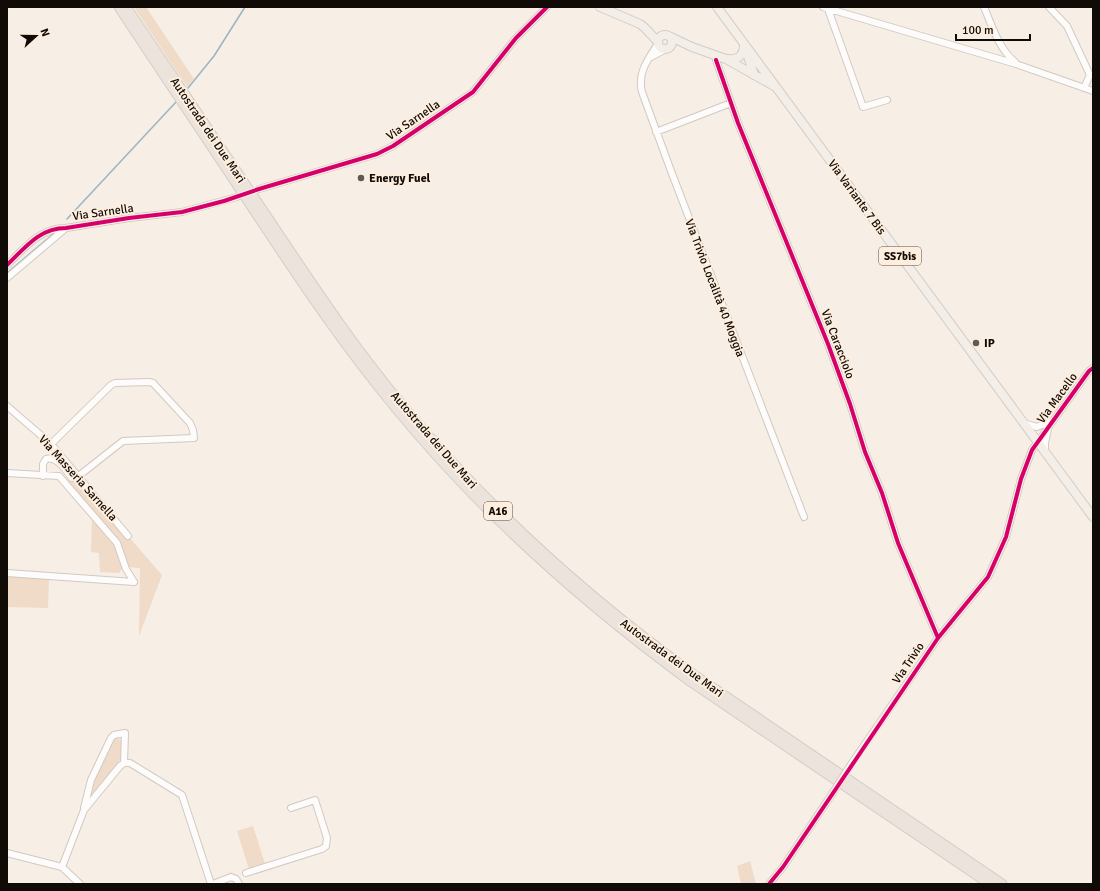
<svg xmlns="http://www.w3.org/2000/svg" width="1100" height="891" viewBox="0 0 1100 891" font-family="Signika,sans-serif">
<rect width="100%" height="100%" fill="#f7eee5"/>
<path fill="#efdbc7" d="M134,7H146L194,79L187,87Z
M79,480L162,575L139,636L140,568L128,567L120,544L68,482Z
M92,516L116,546L123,567L119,573L100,572L99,553L91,552Z
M7,576L49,578L48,608L7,607Z
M116,738L119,739L122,741V754L118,764L93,795L91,789L113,740Z
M253,826L265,864L249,869L237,831Z
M750,861L756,884H741L737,866Z"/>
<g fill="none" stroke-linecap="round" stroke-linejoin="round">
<path stroke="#9ab5c3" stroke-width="1.5" d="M188,88L214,56L245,7
M67,219L176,102
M7,273L53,234"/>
<defs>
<path id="minor" d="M823,7L1016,64L1093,91
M984,7C992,26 999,49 1015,62
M1049,7L1067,26L1090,75L1084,88
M828,9L863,107L887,100
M658,44C648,59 637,73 642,92L671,171L804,517
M651,57L666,49
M716,60L738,123L828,344L850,404L865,452L882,493L898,543L938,638
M656,132L731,103
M259,189L377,154L393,146L473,92L516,38L547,7
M7,265C25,248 39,228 66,228L129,218L182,212L237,197
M7,278L66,228
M7,406L51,444L128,536
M1023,423L1037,427L1051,421
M1045,451V443L1048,429
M7,473L59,476L117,543L126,569L134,582
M43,476V464L46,459C58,456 65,470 72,478H76L123,441L194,438L193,430L190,423L153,383L149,382L115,383L111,385L51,444
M7,573L134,582
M852,763L938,638L988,577L1006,537L1021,479L1032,450L1089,371L1093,368
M84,808L91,780L111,738L114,735L125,733L124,763
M7,853L62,867L80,884
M62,867L84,810L120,766L124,763H130L182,795L211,884
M246,873L322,849L326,846L327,838L315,800L291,808
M231,877L236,879L239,884
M213,884L231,877
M769,884L783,867L832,794"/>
<path id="major" d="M600,7L640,24L645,28L658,42
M717,7L1093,517
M658 42a7 7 0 1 1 14 0a7 7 0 1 1-14 0Z
M671,37L692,47L726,59L774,86
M746,50L754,75
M727,59C737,60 743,57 744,46"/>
<path id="highway" d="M119,7C166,78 213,148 260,219C303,284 346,348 396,408C482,513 581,601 690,681L990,884
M126,7C173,77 220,147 267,217C310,281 352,346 402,405C488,509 585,596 694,675L1002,884"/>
</defs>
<use href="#minor" stroke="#d0cac3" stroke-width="8"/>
<use href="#major" stroke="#d1cdc8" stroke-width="10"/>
<use href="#highway" stroke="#d1cdc8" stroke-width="11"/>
<use href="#minor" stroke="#fefcfb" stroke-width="6"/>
<use href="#major" stroke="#f3eee8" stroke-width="8"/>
<use href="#highway" stroke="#ece4dc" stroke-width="9"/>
<defs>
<path id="minor-bridge" d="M832,794L852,763"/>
</defs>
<use href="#minor-bridge" stroke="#d0cac3" stroke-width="8" stroke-linecap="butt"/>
<use href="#minor-bridge" stroke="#fefcfb" stroke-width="6"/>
<defs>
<path id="cycleway" d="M716,60L738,123L828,344L850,404L865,452L882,493L898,543L938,638
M7,265C25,248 39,228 66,228L129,218L182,212L224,201L259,189L377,154L393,146L473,92L516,38L547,7
M769,884L783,867L938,638L988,577L1006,537L1021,479L1032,450L1089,371L1093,368"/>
</defs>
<use href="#cycleway" stroke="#feeede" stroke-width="6"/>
<use href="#cycleway" stroke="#d6006c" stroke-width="4"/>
</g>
<g fill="#615a54" stroke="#feeede" stroke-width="1.5">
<circle cx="361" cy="178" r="4"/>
<circle cx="976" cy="343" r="4"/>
</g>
<g text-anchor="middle" stroke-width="4" stroke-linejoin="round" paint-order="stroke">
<g fill="#feeede" stroke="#574f47" stroke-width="1">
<rect x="879" y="247" width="42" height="18" rx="3"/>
<rect x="484" y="502" width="28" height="18" rx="3"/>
</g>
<g font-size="11" font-weight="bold" fill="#100b06">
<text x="900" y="260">SS7bis</text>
<text x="498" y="515">A16</text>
</g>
<g font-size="12" fill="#100b06" stroke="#feeede">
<text transform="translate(413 120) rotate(-34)" y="4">Via Sarnella</text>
<text transform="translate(208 130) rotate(56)" y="4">Autostrada dei Due Mari</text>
<text transform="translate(857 197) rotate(54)" y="4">Via Variante 7 Bis</text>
<text transform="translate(103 212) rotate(-8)" y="4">Via Sarnella</text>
<text transform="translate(715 288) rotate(69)" y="4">Via Trivio Località 40 Moggia</text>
<text transform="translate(838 344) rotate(69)" y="4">Via Caracciolo</text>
<text transform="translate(1057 398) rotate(-54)" y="4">Via Macello</text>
<text transform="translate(434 440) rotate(49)" y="4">Autostrada dei Due Mari</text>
<text transform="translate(78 478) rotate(48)" y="4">Via Masseria Sarnella</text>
<text transform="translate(672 658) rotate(36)" y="4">Autostrada dei Due Mari</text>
<text transform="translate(908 663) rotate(-56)" y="4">Via Trivio</text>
</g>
<g font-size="12" font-weight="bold" fill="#100b06" stroke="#feeede" text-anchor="start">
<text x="369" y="182">Energy Fuel</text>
<text x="984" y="347">IP</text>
</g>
</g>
<rect width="1100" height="891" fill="none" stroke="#100b06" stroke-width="16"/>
<g transform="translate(36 36) rotate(69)" stroke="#feeede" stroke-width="3" paint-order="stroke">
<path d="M0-3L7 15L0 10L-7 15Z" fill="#100b06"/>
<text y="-6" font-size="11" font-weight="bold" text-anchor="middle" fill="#100b06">N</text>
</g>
<path d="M956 34v6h74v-6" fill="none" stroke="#100b06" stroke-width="2"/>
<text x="962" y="34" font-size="12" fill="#100b06" stroke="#feeede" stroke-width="3" paint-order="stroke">100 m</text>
</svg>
